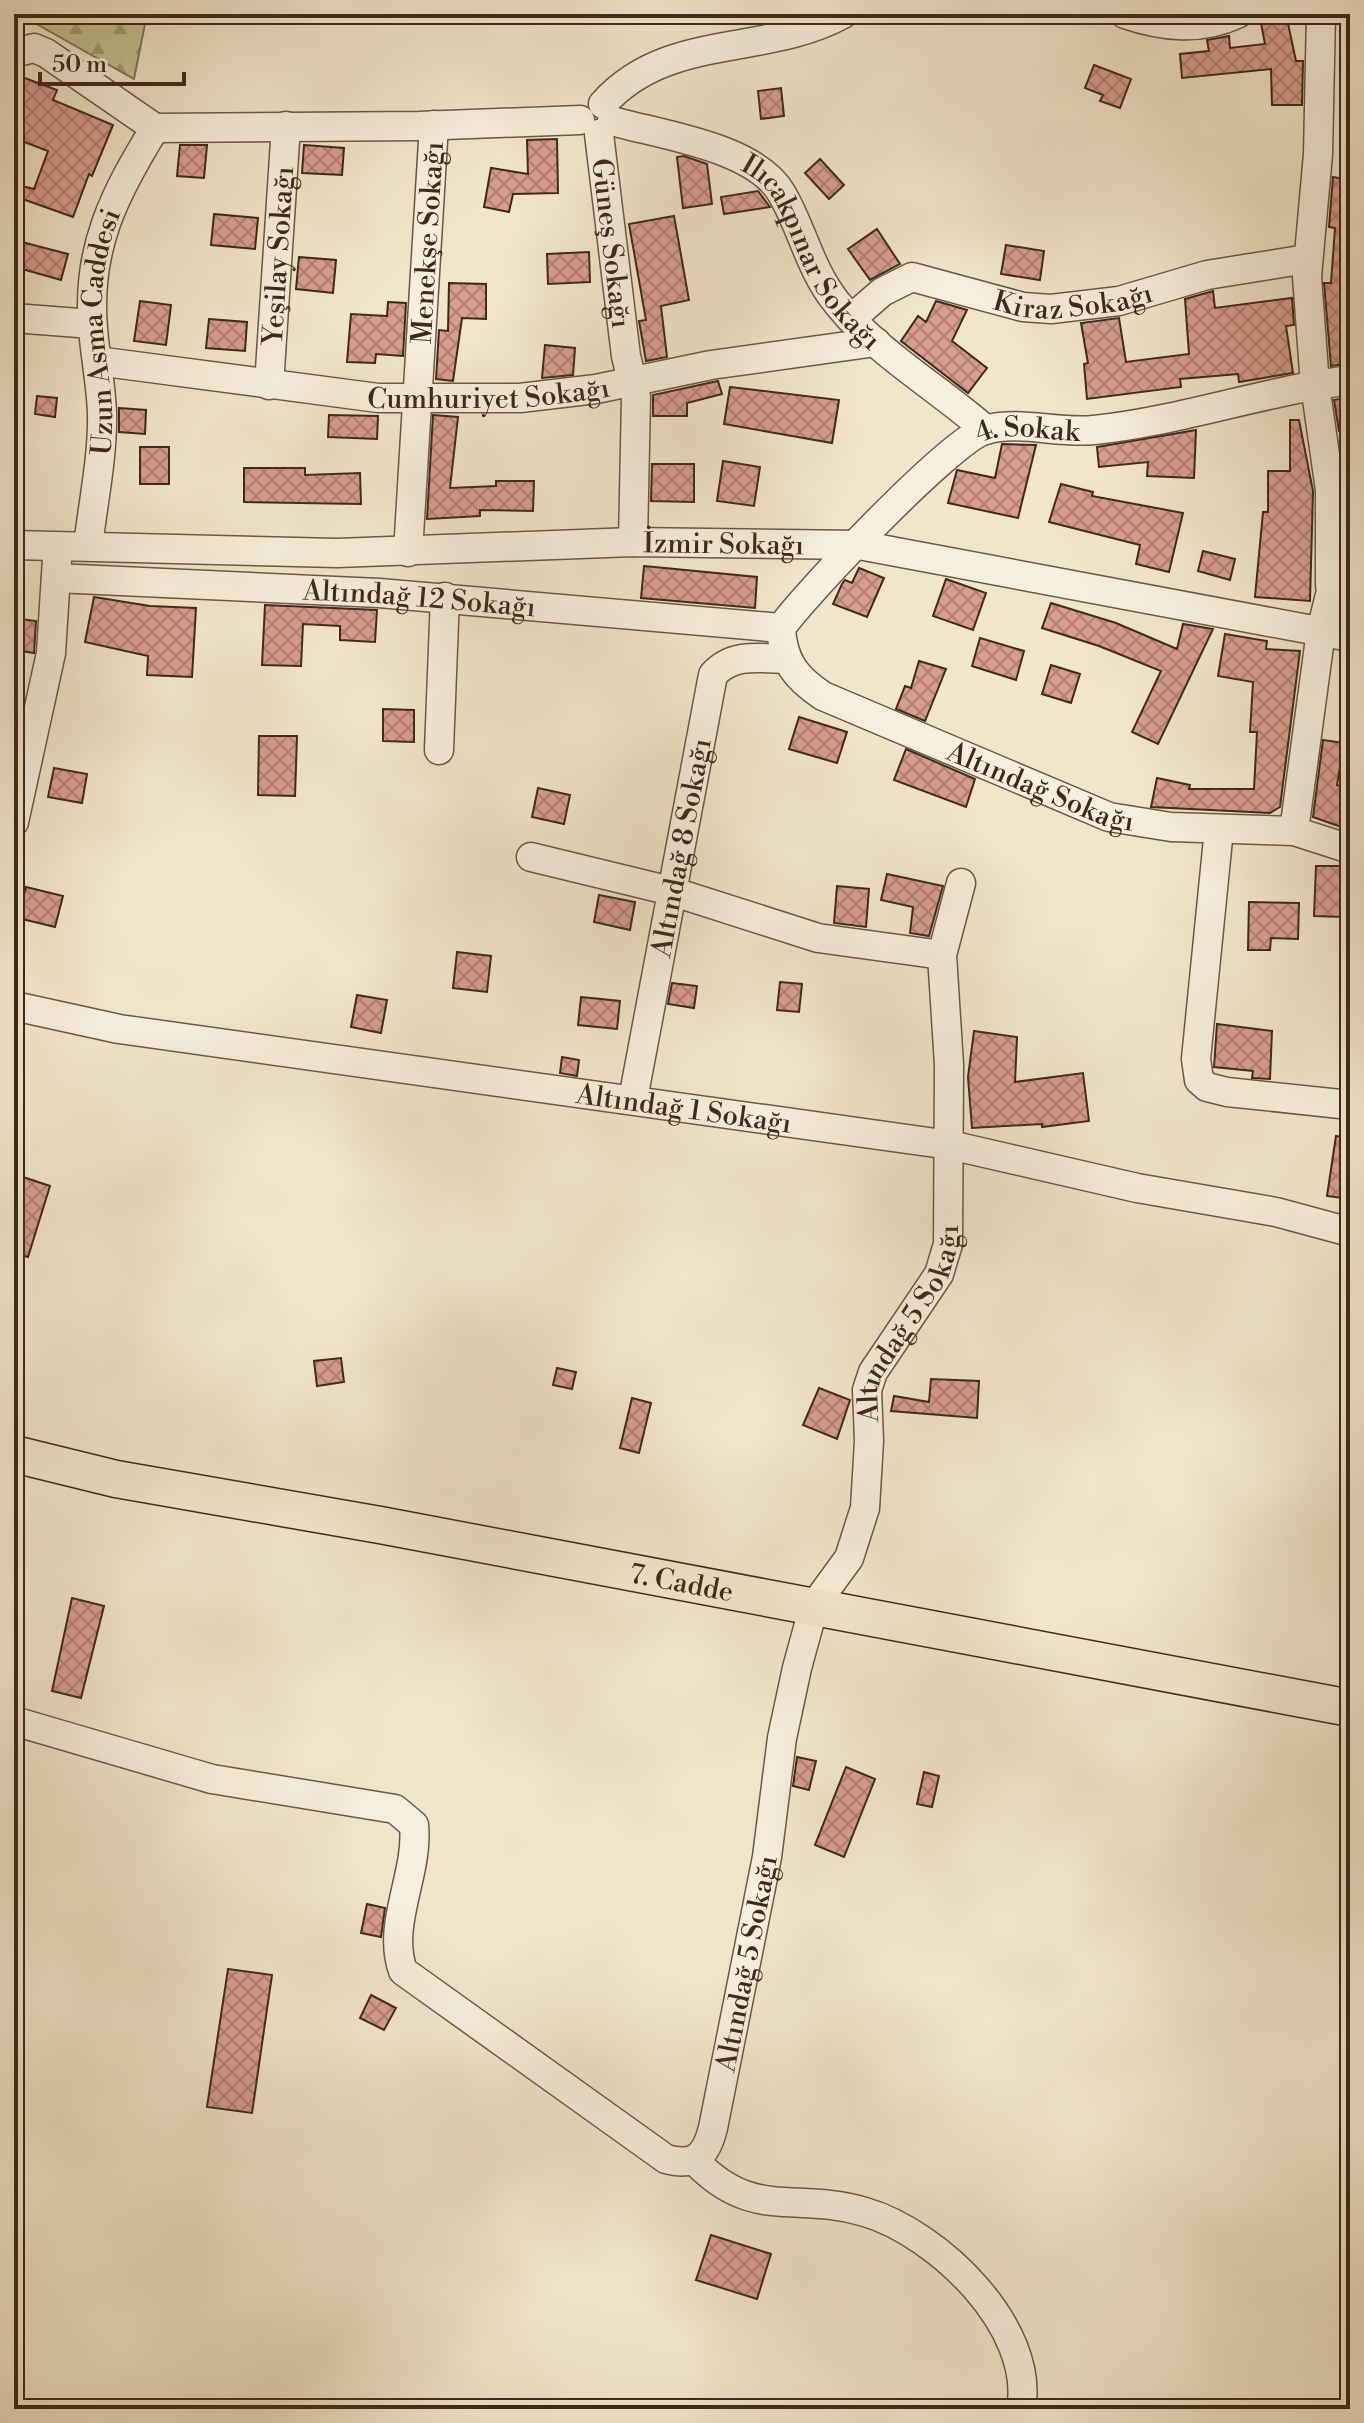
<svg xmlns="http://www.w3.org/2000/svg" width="1364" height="2423" viewBox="0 0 1364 2423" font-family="'Libre Bodoni',serif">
<defs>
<pattern id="forest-firs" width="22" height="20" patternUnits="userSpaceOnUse" patternTransform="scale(2)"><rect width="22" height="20" fill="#c3c291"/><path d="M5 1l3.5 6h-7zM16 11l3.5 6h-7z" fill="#a09e76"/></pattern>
<pattern id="building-cross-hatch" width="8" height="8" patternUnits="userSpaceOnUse" patternTransform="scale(2)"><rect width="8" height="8" fill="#d89d8e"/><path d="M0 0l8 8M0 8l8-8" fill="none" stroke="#b18073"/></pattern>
</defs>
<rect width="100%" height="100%" fill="#f2e6ca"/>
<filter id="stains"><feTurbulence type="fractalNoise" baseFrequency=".0025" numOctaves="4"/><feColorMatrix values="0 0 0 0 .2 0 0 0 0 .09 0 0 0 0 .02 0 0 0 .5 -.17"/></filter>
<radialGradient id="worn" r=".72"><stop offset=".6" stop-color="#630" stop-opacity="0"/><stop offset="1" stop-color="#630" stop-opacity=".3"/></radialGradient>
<path fill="url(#forest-firs)" stroke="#817656" stroke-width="2" d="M19,14H147L134,79Z"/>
<path fill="url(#building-cross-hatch)" stroke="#3f291a" stroke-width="2" d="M1286,14L1296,61H1303L1302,105H1272L1271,69L1182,78L1180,54L1209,51L1207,40L1229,36L1230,48L1265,44L1260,18Z
M1094,65L1131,79L1120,108L1100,101L1103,95L1085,88Z
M14,74L57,90L53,100L113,125L92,176L89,174L73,217L14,196V184L34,189L48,151L14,138Z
M781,88L784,116L761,119L758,91Z
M557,139L558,193L513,194L509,212L484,207L491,168L528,174L527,140Z
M180,145H207L204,178L177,176Z
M304,145L344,148L342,175L302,173Z
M684,156L707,164L712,204L683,208L677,157Z
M820,159L844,185L829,199L805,173Z
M1333,177L1350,180V363L1331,366L1324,283H1331L1335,228L1329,227Z
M758,191L770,207L724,214L721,197Z
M214,214L258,218L255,249L211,245Z
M674,216L689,300L661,306L667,357L646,361L639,321L646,320L629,224Z
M877,229L900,264L870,280L848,249Z
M14,240L68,254L61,280L22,269L23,263L14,262Z
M1006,245L1044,251L1040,280L1001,274Z
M589,252L590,282L548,284L547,254Z
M299,257L336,260L333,293L296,289Z
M449,283L486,284V319L462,318L453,381L436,379L439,330L448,331Z
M1213,291L1215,308L1292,298L1294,325L1286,326L1293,373L1239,382L1238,374L1180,379L1181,387L1087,399L1084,364L1088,363L1081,323L1119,318L1126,362L1189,354L1185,299Z
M140,301L171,305L166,345L134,341Z
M936,301L967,310L952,341L987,368L968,393L901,341L918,316L926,322Z
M388,302L406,303L403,356L376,354L375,363L347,362L351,314L387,316Z
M209,319L247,322L245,351L206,348Z
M545,345L575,348L573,375L542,378Z
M718,381L722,394L687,403V416H653V395Z
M730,387L839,400L832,443L724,424Z
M37,396L57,398L55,417L35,414Z
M1350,397V430L1339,431L1334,400Z
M119,408L146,410L145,434L119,432Z
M329,415L378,416L377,439L328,437Z
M433,415L458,417L450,488L496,486V481H534L533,511L480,510V516L427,519Z
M1290,420H1299L1313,491L1310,601L1255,597L1263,512H1268V471H1290Z
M1196,430L1194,478L1147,476L1148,462L1099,467L1097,447Z
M1002,444L1036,445L1018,518L948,503L957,470L995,478Z
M140,447H169V484H140Z
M723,461L760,467L754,506L717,501Z
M652,464H694V502L651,501Z
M244,468H305V475L360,473L361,504L244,502Z
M1061,484L1093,492L1092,496L1183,513L1169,572L1136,564L1140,545L1049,522Z
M1203,551L1235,559L1230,580L1198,571Z
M644,566L757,577L755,608L641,598Z
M859,568L884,578L867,617L833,604L842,584L845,580L852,583Z
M946,579L986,593L973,630L933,616Z
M94,597L150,606L196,608L192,677L147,675L148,656L85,642Z
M1051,603L1116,623L1177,649L1183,624L1213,629L1158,744L1132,732L1161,671L1099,646L1042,628Z
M265,605L377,610L375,642L340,640V626L303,624L301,666L262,665Z
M14,618L36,621L34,653L14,650Z
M1225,634L1267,641L1266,649L1300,651L1280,807L1270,813L1151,807L1157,778L1190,785L1189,789H1254L1257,732H1250L1253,682L1218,676Z
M980,638L1024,651L1016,680L972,666Z
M919,661L946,669L925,721L896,709L905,686L911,688Z
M1051,665L1080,674L1071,703L1042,694Z
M383,709L414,710V742L383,741Z
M799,717L847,732L837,763L789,749Z
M259,736H297L295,796L258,795Z
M1323,740L1344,743L1337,785L1350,789V830L1313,817Z
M906,749L975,779L966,807L894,780Z
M54,768L87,774L82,803L48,797Z
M538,788L570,795L564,824L532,817Z
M1316,866H1345L1344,917L1314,916Z
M887,874L943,886L929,936L910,933L913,907L881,900Z
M837,886L869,889L866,927L834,923Z
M26,887L63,896L55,927L18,918Z
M599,895L635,902L630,930L594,922Z
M1249,902L1299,903L1298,939L1271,938L1270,950H1248Z
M457,952L491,956L487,992L453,988Z
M780,982L802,984L799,1012L777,1010Z
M672,983L697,986L694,1008L668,1004Z
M357,995L387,1000L381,1033L351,1027Z
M581,997L620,1001L617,1029L578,1025Z
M1217,1024L1272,1031L1270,1079L1252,1078L1253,1071L1214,1067Z
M974,1031L1017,1037L1015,1082L1083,1073L1089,1121L1042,1127V1124L972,1128L968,1077Z
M562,1057L579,1060L577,1076L560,1073Z
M1336,1136L1350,1138V1199L1327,1196Z
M14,1174L50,1186L28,1257L14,1253Z
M341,1358L344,1382L317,1386L314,1361Z
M557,1368L576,1372L572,1389L553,1385Z
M931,1379L979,1381L977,1418L891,1411L894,1396L929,1402Z
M819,1388L850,1400L837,1439L803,1425Z
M632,1398L651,1403L639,1453L620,1448Z
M72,1598L104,1606L81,1698L52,1691Z
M797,1757L816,1761L809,1790L793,1786Z
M846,1767L875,1779L844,1857L815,1845Z
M924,1772L939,1776L932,1807L917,1804Z
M367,1904L385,1908L381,1937L361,1933Z
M228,1969L272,1975L252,2113L207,2107Z
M371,1995L396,2008L384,2030L360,2018Z
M711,2235L771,2254L757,2299L696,2280Z"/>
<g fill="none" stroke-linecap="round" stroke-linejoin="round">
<defs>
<g id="minor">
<path d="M1125,14C1163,27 1200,31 1237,14"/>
<path d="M1321,14L1318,154L1307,277L1315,385L1330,490V585"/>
<path d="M14,53L34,48L46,53L155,128"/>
<path d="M603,104C667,32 765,57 843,14"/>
<path id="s1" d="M612,121C661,135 756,147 782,194C803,230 810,270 837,303C877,353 937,387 986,430"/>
<path d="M155,128L419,126L580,120"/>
<path id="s2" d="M599,134L626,356L636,397L633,542"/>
<path d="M14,318L92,324"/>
<path id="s3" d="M851,319L882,292L912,277L1023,307L1051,309L1119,301L1207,275L1307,259"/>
<path id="s4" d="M97,361L378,398H520L596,389L711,365L876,342"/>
<path id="s5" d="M269,385L286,126"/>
<path id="s6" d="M14,545L337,553L633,542L859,545L1350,637"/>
<path id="s7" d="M88,546C93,503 103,456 102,413C101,384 95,356 93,328C86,248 115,193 155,128"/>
<path id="s8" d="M408,552L434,125"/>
<path id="s9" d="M56,578L379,593L781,628"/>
<path id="s10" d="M781,628C804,595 951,440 985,430C1019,420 1059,434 1094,430C1181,421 1264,391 1350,380"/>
<path id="s11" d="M781,628C783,662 796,678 823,696L1109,817L1171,827L1294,831L1350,849"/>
<path d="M1321,631L1350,597"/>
<path d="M439,750L445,597"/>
<path d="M14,822L51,653L57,559"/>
<path d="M1219,829L1196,1059L1199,1080L1207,1087L1227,1092L1350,1105"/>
<path d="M1294,831L1321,631L1337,567"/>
<path d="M531,857L671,891L818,938L942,955"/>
<path id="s12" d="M14,1006L119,1029L950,1145L1137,1188L1276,1212L1350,1232"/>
<path id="s13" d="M633,1099L713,675C732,653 759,658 786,659"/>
<path id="s14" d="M14,1721L212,1779L395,1809L414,1825C419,1874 386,1924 403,1971L666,2159C695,2167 706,2156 713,2128L767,1857L782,1738L797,1668L814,1606L849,1558L865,1508L869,1441L867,1390L873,1372L939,1274L948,1244L949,1065L942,955L961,883"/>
<path d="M695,2161C754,2222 795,2191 865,2212C937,2233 1036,2327 1021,2409"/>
</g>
<g id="major">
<path id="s15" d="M14,1454L116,1479L380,1525L1350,1708"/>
</g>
</defs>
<use href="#minor" stroke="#6c5846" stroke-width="31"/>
<use href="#major" stroke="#3f291a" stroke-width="39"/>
<use href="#minor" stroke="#f7efdd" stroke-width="28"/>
<use href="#major" stroke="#f2e6ca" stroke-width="36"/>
</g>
<g text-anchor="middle" stroke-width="7" stroke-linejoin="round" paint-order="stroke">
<g font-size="28" fill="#3f291a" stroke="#f7efdd">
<text dy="10" stroke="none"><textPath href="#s8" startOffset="310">Menekşe Sokağı</textPath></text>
<text dy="10" stroke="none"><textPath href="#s2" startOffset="110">Güneş Sokağı</textPath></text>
<text dy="10" stroke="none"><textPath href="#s1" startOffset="254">Ilıcakpınar Sokağı</textPath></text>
<text dy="10" stroke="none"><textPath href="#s5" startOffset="130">Yeşilay Sokağı</textPath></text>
<text dy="10" stroke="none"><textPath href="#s3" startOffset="240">Kiraz Sokağı</textPath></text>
<text dy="10" stroke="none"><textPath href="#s7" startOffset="216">Uzun Asma Caddesi</textPath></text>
<text dy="10" stroke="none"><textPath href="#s4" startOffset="394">Cumhuriyet Sokağı</textPath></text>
<text dy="10" stroke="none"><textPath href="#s10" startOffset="328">4. Sokak</textPath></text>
<text dy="10" stroke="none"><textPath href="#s6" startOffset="710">İzmir Sokağı</textPath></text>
<text dy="10" stroke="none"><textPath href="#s9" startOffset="364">Altındağ 12 Sokağı</textPath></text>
<text dy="10" stroke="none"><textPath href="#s11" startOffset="320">Altındağ Sokağı</textPath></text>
<text dy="10" stroke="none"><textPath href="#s13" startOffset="256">Altındağ 8 Sokağı</textPath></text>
<text dy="10" stroke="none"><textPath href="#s12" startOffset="678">Altındağ 1 Sokağı</textPath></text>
<text dy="10" stroke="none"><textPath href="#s14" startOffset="1794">Altındağ 5 Sokağı</textPath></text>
<text dy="10" stroke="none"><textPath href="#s15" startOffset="680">7. Cadde</textPath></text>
<text dy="10" stroke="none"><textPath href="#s14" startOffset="1122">Altındağ 5 Sokağı</textPath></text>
</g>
</g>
<rect width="1364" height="2423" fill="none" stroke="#f2e6ca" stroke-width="48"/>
<rect x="16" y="16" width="1332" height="2391" fill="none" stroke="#3f291a" stroke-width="4"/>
<rect x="24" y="24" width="1316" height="2375" fill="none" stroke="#3f291a" stroke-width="2"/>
<path d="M40 72v12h144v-12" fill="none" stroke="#3f291a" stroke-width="4"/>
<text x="52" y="72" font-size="24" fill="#3f291a" stroke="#f7efdd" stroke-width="6" paint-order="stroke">50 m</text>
<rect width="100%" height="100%" filter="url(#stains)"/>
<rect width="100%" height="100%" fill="url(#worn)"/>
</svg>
